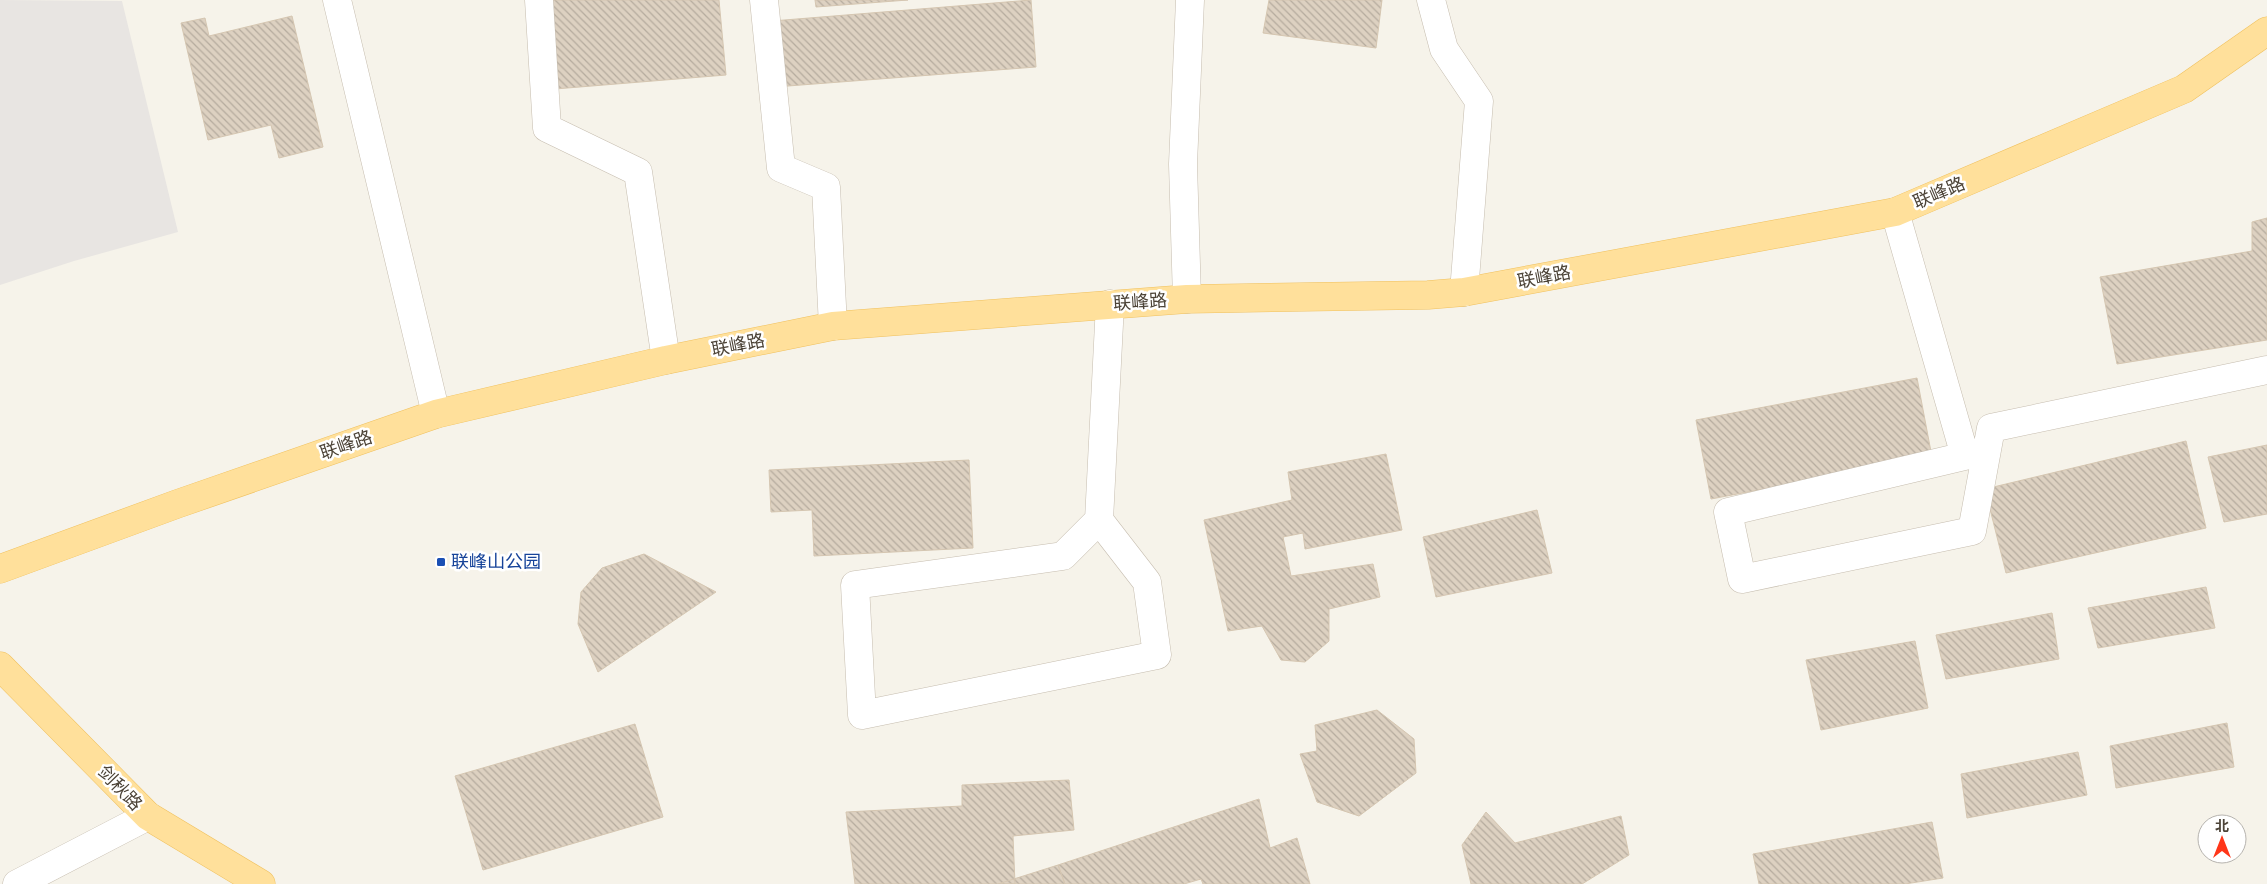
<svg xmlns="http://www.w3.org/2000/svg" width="2267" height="884" viewBox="0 0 2267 884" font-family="Poppins,'Noto Sans SC',sans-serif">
<defs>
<pattern id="building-back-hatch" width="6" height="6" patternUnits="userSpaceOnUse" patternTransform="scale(1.25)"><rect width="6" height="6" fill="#ddd1c1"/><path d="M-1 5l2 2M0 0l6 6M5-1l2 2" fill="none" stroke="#b5ab9e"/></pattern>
</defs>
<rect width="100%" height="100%" fill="#f6f3ea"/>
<path fill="#e8e5e2" d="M0,0L122,1L178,232L74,261L0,285Z"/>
<path fill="url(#building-back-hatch)" stroke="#d5c6b1" d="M551,0H719L726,75L555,89Z
M815,0H908L816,7Z
M1031,0L1036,67L775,87L772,21Z
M1269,0H1382L1376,48L1263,33Z
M292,16L323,147L279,158L271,125L208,140L181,23L205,18L209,36Z
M2267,218V340L2117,364L2100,277L2252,251V222Z
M1917,378L1932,457L1711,499L1696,420Z
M2186,441L2206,528L2006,573L1985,489Z
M2267,445V514L2224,522L2208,457Z
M1386,454L1402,530L1305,549L1303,533L1283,537L1291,576L1373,564L1380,597L1329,609V641L1305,662L1281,660L1262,626L1228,631L1204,520L1292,500L1288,472Z
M969,460L973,548L814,556L812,510L771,512L769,470Z
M1537,510L1552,573L1436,597L1423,537Z
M644,554L716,592L598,672L578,624L581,592L602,568Z
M2206,587L2215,628L2098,648L2088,608Z
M2052,613L2059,659L1946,679L1936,635Z
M1915,641L1928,708L1821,730L1806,660Z
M1377,710L1414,739L1416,773L1359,816L1317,802L1300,754L1317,751L1315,725Z
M2227,723L2234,767L2116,788L2110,746Z
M635,724L663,817L483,870L455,776Z
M2078,752L2087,795L1967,818L1961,774Z
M1069,780L1074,830L1013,836L1015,884H855L846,812L962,806V785Z
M1259,799L1270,848L1297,838L1310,884H1203L1201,879L1184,884H1065L1058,865Z
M1486,812L1515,843L1621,816L1629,855L1582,884H1471L1462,845Z
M1932,822L1943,878L1905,884H1759L1753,854Z
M1058,865L1065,884H998Z"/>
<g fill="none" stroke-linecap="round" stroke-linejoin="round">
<defs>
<path id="minor" d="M337,0L436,414
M539,0L547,128L638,172L666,360
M764,0L781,168L826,187L833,326
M1431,0L1444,49L1479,101L1464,292
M1895,212L1965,456L1728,512L1742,579L1972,531L1991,428L2267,370
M1187,299L1183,164L1190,0
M1099,520L1063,556L855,585L862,715L1157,655L1147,582L1099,520L1110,304
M17,884L148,816"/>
<path id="major" d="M0,569L177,504L436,414L666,360L833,326L1187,299L1428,295L1464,292L1895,212L2184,89L2267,31
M0,666L148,816L261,884"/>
</defs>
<use href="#minor" stroke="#c6bdaf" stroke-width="29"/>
<use href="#major" stroke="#f0c15f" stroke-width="29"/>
<use href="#minor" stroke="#fff" stroke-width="28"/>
<use href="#major" stroke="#ffe09b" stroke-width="28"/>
</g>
<rect fill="#1a4fb4" stroke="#fff" stroke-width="2" x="436" y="557" width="10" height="10" rx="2.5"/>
<g text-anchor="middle" stroke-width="5" stroke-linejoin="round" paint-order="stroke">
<g font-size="18" fill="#4c4337" stroke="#fff">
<text transform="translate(1939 193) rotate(-23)" y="6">联峰路</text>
<text transform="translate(1544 277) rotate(-11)" y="6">联峰路</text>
<text transform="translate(1140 302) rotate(-4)" y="6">联峰路</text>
<text transform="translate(738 345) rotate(-11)" y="6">联峰路</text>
<text transform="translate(346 445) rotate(-19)" y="6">联峰路</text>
<text transform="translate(120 788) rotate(46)" y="6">剑秋路</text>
</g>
<g font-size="18" fill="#164399" stroke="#fff" text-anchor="start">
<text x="451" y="568">联峰山公园</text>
</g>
</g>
<g transform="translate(2222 839)"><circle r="24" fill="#ffffff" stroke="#b7b4af"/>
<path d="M0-4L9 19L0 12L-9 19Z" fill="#ff3619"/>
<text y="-8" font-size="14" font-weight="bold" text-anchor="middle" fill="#4c4337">北</text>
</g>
</svg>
